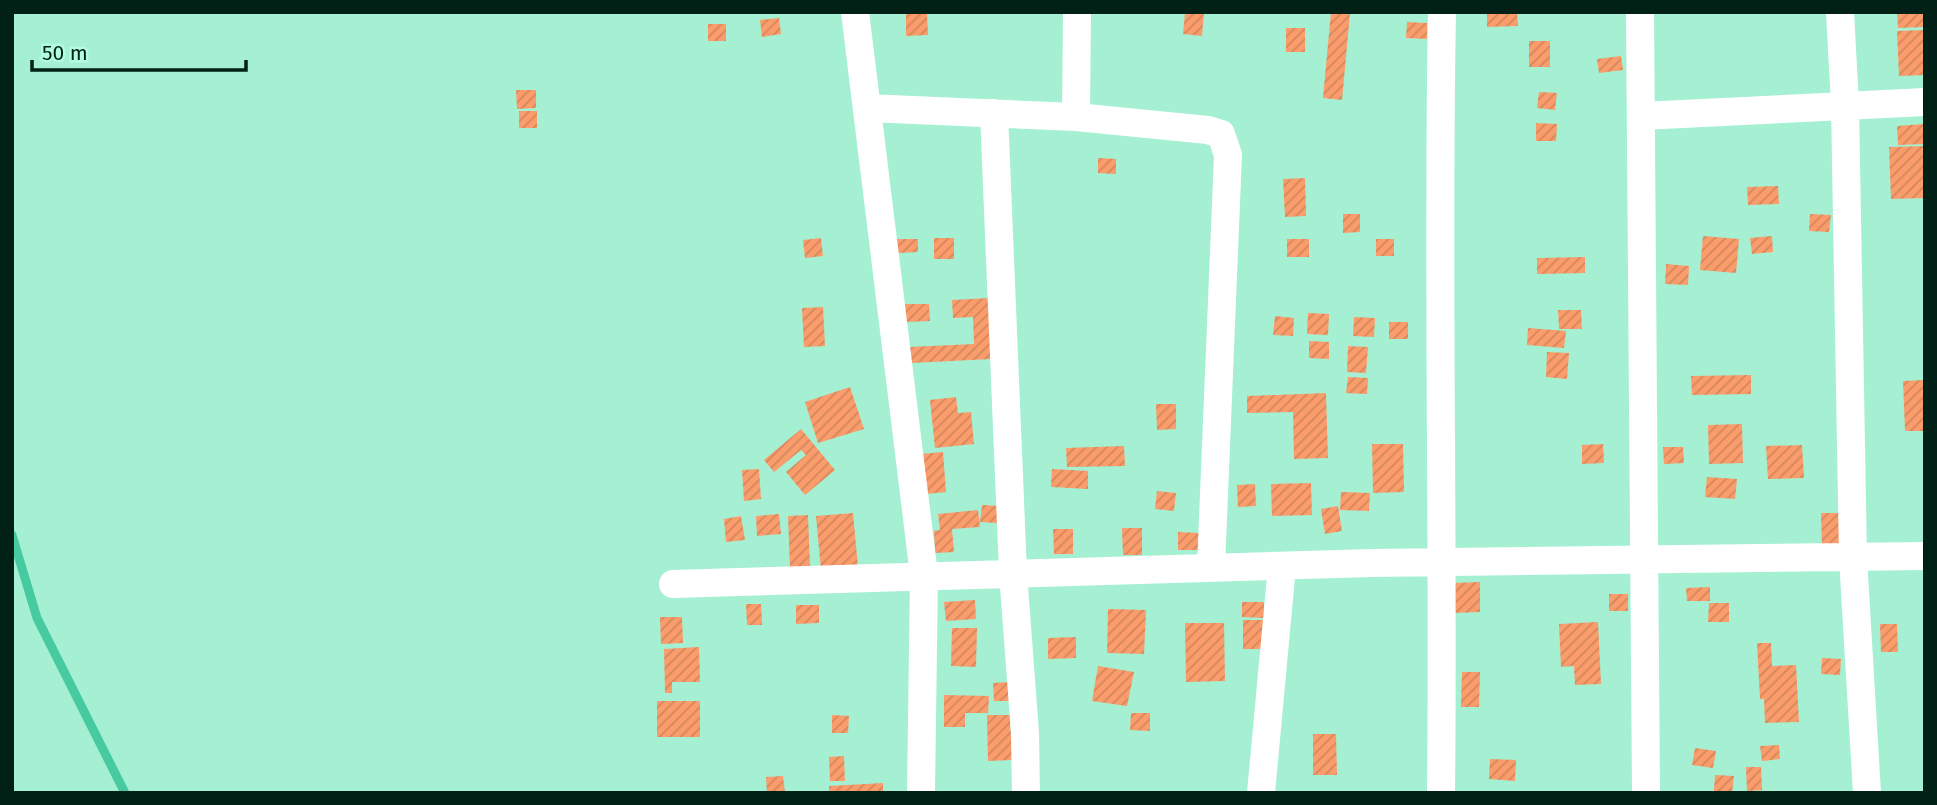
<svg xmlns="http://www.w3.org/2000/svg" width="1937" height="805" viewBox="0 0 1937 805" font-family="'Fira Sans',sans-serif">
<defs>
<pattern id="building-hatch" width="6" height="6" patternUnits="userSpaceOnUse" patternTransform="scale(1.75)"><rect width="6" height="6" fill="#fa9c6b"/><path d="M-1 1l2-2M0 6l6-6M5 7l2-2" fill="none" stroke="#d4865c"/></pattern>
</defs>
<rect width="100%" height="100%" fill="#a5f0d2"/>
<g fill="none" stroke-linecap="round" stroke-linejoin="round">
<path stroke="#47ca9f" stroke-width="9" d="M12,535L37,618L125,793"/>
</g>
<path fill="url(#building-hatch)" d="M906,12H927L928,35L906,36Z
M1185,12H1204L1202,36L1183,34Z
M1331,12L1350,13L1342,100L1323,98Z
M1487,12H1517L1518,26L1487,27Z
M1897,12H1925V27L1898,28Z
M779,18L781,34L762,37L760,20Z
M1407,22L1427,23V39L1406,38Z
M708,24H726V41H708Z
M1286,28H1305V52H1286Z
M1925,30V75L1899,76L1897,31Z
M1529,41H1550V67H1529Z
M1621,56L1623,70L1599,73L1597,59Z
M516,90H536V108L517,109Z
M1539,92L1557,93L1555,110L1537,108Z
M519,111H537V128H519Z
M1536,123L1557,124L1556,141H1536Z
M1924,124L1925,144L1898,145L1897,126Z
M1925,146V198L1891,199L1889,147Z
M1098,158L1116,159V174L1098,173Z
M1305,178L1306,216L1285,217L1283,179Z
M1778,186L1779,204L1748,205L1747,187Z
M1343,214H1360V232L1343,233Z
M1810,214L1831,215L1829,232L1809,231Z
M1703,236L1739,239L1736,273L1700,270Z
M1772,236L1773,252L1752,254L1750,238Z
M821,238L823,256L805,258L803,240Z
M934,238H954V259H934Z
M897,239H918V252L898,253Z
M1287,239H1309V257H1287Z
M1376,239H1394V256H1376Z
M1585,257V273L1537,274V258Z
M1666,264L1689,266L1688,285L1665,284Z
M989,298L992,359L910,363L909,347L974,344L973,317L953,318L952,300Z
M904,304H929L930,321L905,322Z
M823,307L825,346L804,347L802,308Z
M1558,310H1581L1582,329H1559Z
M1308,313L1329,314L1328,335L1307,334Z
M1275,316L1294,318L1293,336L1273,335Z
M1354,317L1375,318L1374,337L1353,336Z
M1389,322H1408V339H1389Z
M1528,328L1566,331L1564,348L1527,345Z
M1309,341L1329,342V359L1309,358Z
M1348,346L1368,347L1366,373L1347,372Z
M1547,352L1569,353L1567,379L1546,377Z
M1751,375V394L1692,395L1691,376Z
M1348,377L1368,378L1367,394L1346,393Z
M1925,380V431H1905L1903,381Z
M850,387L864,429L818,443L805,402Z
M1326,393L1328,458L1294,459L1293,412L1247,413V396Z
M956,397L958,413L971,412L974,444L935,448L930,400Z
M1156,404H1176V429L1157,430Z
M1742,424L1743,463L1709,464L1708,425Z
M801,429L835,470L805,495L786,472L806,455L801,450L774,472L764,460Z
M1372,444H1403L1404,492L1373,493Z
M1603,444L1604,463L1582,464V445Z
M1802,445L1804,478L1768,479L1766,446Z
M1124,446L1125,466L1067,467L1066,448Z
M1663,447H1683L1684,463L1664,464Z
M943,452L946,492L925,494L921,454Z
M759,469L761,499L744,501L742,470Z
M1052,469L1088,471V489L1051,487Z
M1707,477L1737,479L1735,499L1705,497Z
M1311,483L1312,515L1272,516L1271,484Z
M1255,484L1256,506L1238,507L1237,485Z
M1157,491L1176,493L1174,511L1155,509Z
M1341,492L1370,493L1369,511L1340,510Z
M982,505L999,506L997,523L980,522Z
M1338,506L1342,531L1325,534L1321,509Z
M978,510L980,527L952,529L954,552L935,553L934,531L940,530L938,514Z
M853,513L858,567L821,570L816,516Z
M1821,513H1839L1840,546L1822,547Z
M779,514L781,534L757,536L756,516Z
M808,515L810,568L790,569L788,516Z
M741,516L745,540L726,542L724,519Z
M1122,528H1142V555H1123Z
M1053,529H1073V554H1054Z
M1178,532L1199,533V550H1178Z
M1480,582V612L1455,613L1454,583Z
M1710,587V601H1687L1686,588Z
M1609,594H1628V611H1609Z
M975,600L976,619L946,621L944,602Z
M1242,602H1264V618L1242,617Z
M1709,603H1729V622H1708Z
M746,604H761L762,625H747Z
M796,605H819V623L796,624Z
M1108,609L1146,610L1144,654L1107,653Z
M660,617H682L683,643L661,644Z
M1243,620H1263V649H1243Z
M1598,622L1601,684L1575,685L1574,666L1561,667L1559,624Z
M1185,623H1224L1225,681L1186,682Z
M1880,624H1897L1898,652H1881Z
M952,628H977L976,667L951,666Z
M1076,637V658L1048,659V638Z
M1757,643H1771L1772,666L1796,665L1799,722L1765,723L1764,699H1760Z
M699,647L700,682H672V693H665L664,649Z
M1822,658L1841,659L1840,675L1821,674Z
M1098,666L1134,672L1127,706L1092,701Z
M1462,672H1480L1479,707H1461Z
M1009,682V701H994L993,683Z
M944,695L989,696L988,713H965V727H944Z
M657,701H700V737H657Z
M1131,713H1150V731L1130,730Z
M832,715L849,716L848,733H832Z
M987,715H1010L1012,760L988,761Z
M1313,734H1336L1337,775H1313Z
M1779,745L1780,759L1762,761L1760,746Z
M1695,748L1716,751L1713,768L1692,765Z
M844,756L845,781H830L829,757Z
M1490,759L1516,760L1515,781L1489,779Z
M1746,767H1761L1762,790L1747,791Z
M1715,775L1734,776L1732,793L1714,791Z
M783,776L785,793H767L766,777Z
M883,783V793H829V786Z"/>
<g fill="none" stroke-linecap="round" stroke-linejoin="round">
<path stroke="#fff" stroke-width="28" d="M855,12L924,575L921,793
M1640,12L1646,793
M1840,12L1845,105L1853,558L1867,793
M867,108L1076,117L1208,130L1221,134L1228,155L1211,567
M994,113L1013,573L1025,733L1026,793
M1641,116L1925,102
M1076,117L1077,12
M673,584L1372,563L1925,556
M1261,793L1282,566
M1441,793C1444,533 1437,272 1442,12"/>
</g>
<rect width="1937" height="805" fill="none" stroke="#012016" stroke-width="28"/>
<path d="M32 60v10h214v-10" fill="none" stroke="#012016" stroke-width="3.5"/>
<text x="42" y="60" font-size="21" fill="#012016" stroke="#b2fddf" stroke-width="5" paint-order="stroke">50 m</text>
</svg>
